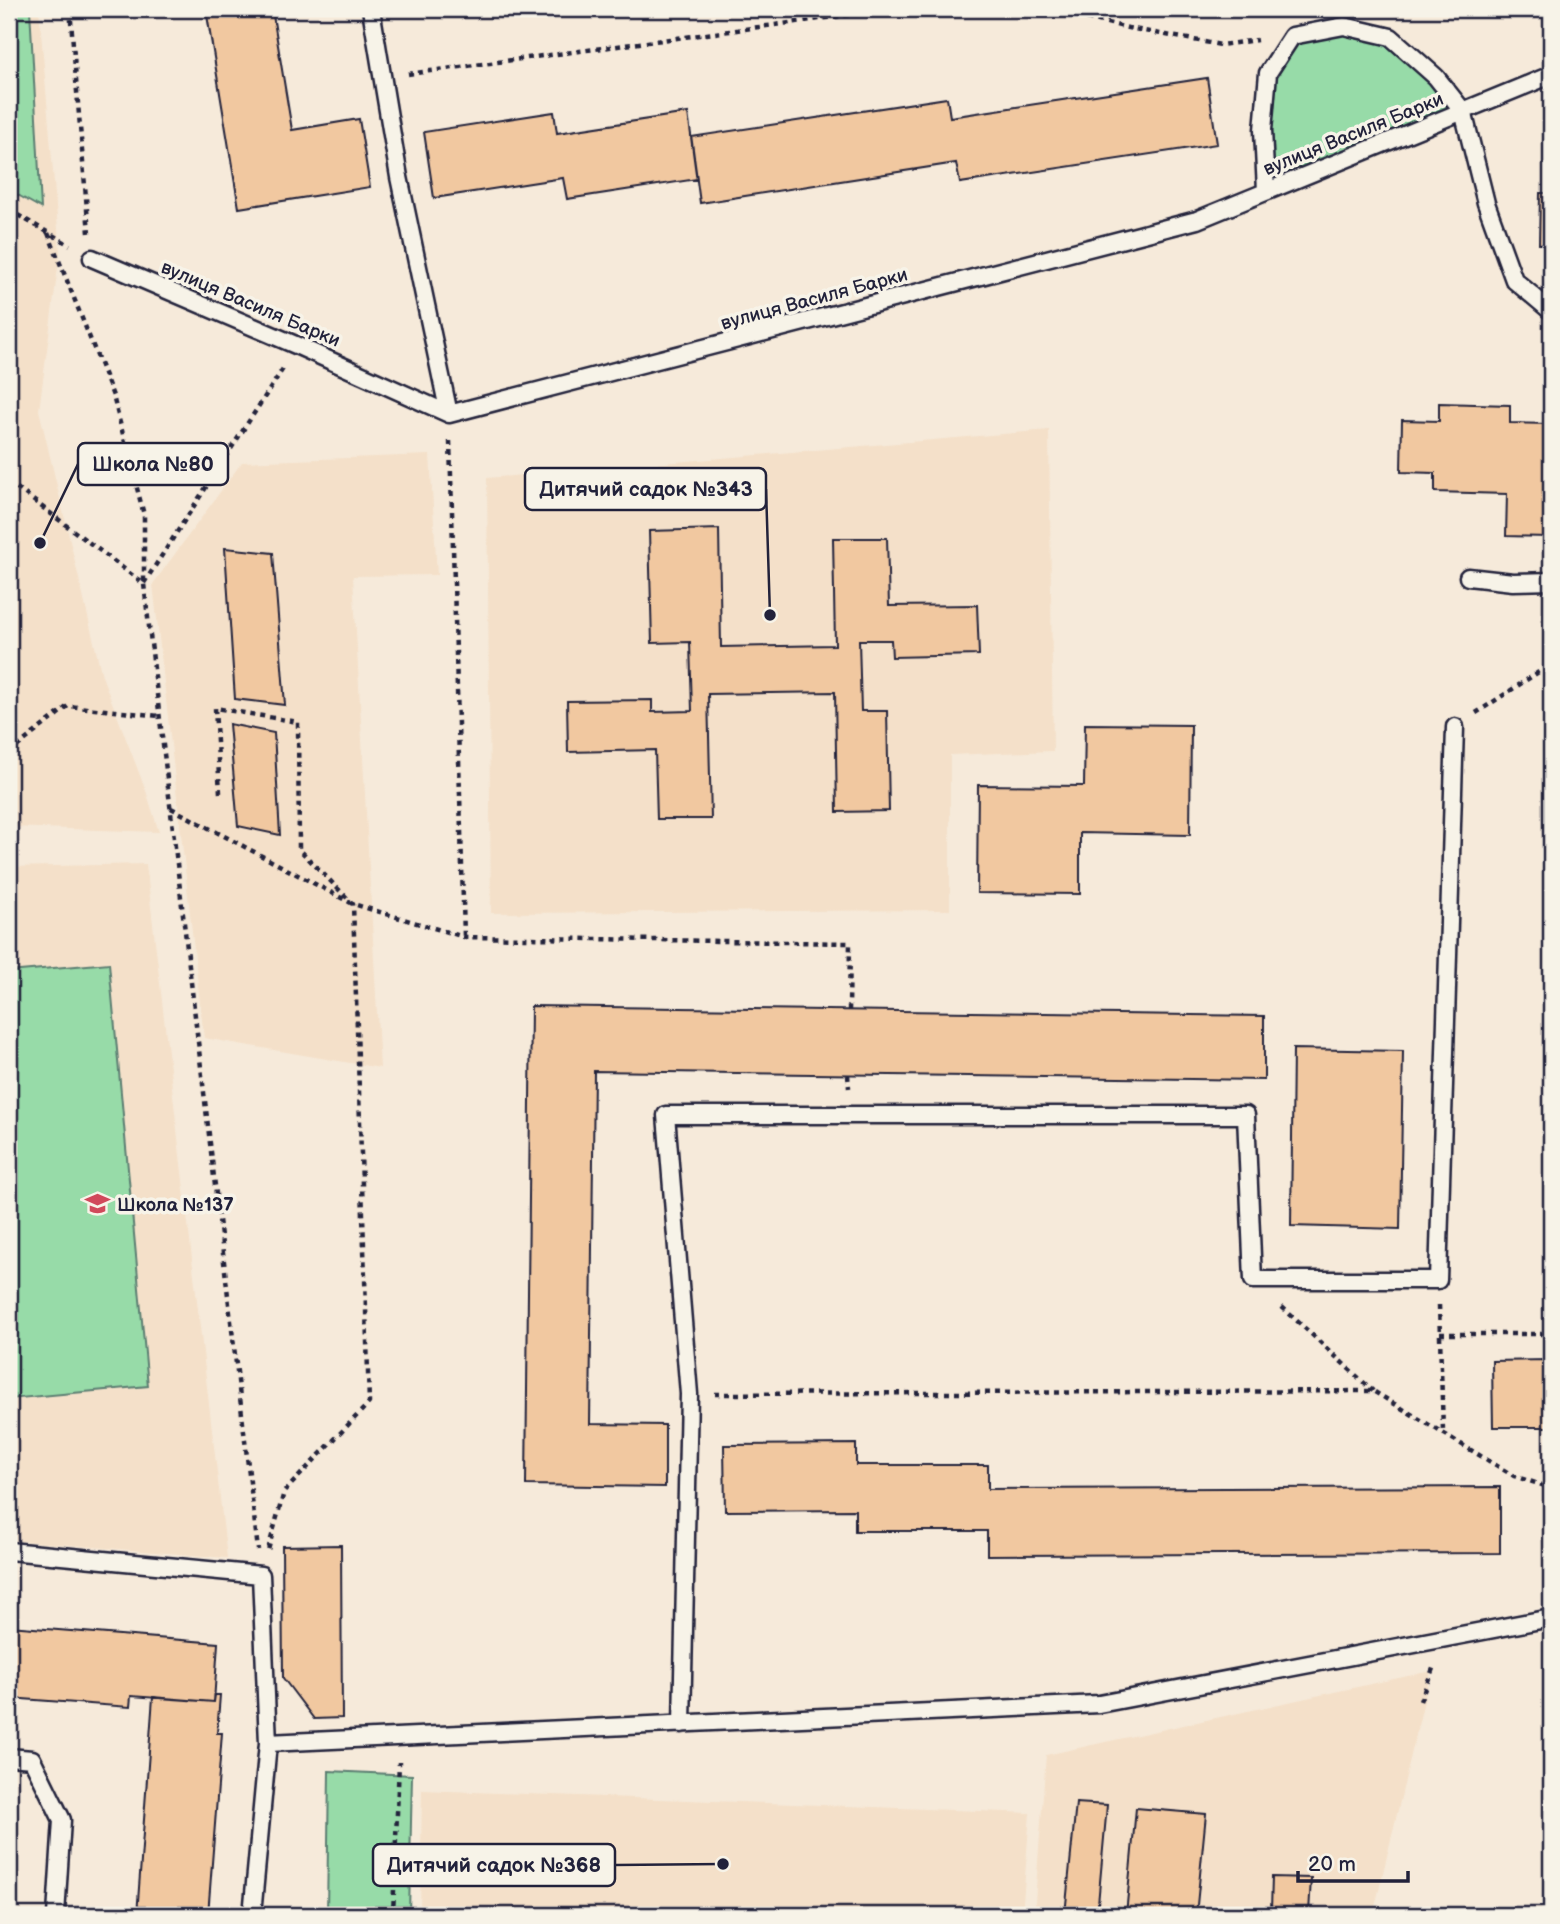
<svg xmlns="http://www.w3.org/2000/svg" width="1560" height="1924" viewBox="0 0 1560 1924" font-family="'Balsamiq Sans',sans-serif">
<rect width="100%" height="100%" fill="#f6eada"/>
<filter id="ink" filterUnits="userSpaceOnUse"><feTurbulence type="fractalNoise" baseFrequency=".0143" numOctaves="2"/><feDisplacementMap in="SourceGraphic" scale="14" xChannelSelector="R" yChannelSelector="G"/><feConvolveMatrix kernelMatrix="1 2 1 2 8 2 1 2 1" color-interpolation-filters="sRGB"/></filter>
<g filter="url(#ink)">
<path fill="#f4e0c9" d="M9,9H39L60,252L39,410L102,676L146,791L159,832L9,827Z
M1049,430L1053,751L950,755V910L491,913L487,478Z
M430,455L437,575L353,576L380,1068L204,1038L153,584L242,462Z
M146,864L227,1558L9,1540V867Z
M1431,1671L1373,1915H1034L1046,1755Z
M422,1790L1030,1813L1022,1915H420Z"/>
<path fill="#97dba8" stroke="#5c7e72" stroke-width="2" d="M9,9H30L41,208L9,190Z
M1344,26L1391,37L1463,111L1266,191L1268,73L1292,36Z
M109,963L148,1386L9,1399V972Z
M329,1771L412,1775L409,1915H327Z"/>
<path fill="#f1c8a0" stroke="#22223b" stroke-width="2" d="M206,9H272L292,130L359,119L370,187L239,208Z
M1207,78L1217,144L960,183L956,163L700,203L691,137L947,98L950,117Z
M554,112L557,133L688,113L697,179L567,199L563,178L434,198L424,132Z
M1540,193H1551V244H1539Z
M1439,403L1510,405V423L1549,424L1548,465L1551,466L1549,537L1506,536L1507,494L1435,492V473L1401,472L1402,420L1439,421Z
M719,529L721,647L835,645L833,538H887L889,606L977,605L979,655L892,657L891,640H859L861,711H887L889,811L837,812L835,692L708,694L711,819H657L655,750L568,752L567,701L652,700V712L692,711L690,642L652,643L649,531Z
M225,548L273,553L285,705L235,699Z
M229,724L274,733L280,835L238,826Z
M1085,724L1191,725L1190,835L1080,833V894L977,893L978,785L1084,786Z
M531,1006L1264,1016V1080L594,1071L590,1424L665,1425V1487L526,1485Z
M1293,1049L1403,1051L1400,1229L1291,1226Z
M1551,1360V1427H1493L1492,1361Z
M856,1444V1465H988V1489L1500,1487V1553L987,1555V1531H855V1510L725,1511L724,1445Z
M341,1545L342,1718L314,1719L283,1678L282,1546Z
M9,1626L218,1643L214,1702L131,1696L130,1707L9,1698Z
M215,1695H220L217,1733H222L208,1915H137L153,1697L214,1702Z
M1076,1803L1107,1805L1097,1915H1065Z
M1136,1808L1206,1814L1196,1915H1126Z
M1547,1857L1551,1858V1902H1545Z
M1272,1877L1311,1878L1309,1913L1271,1911Z"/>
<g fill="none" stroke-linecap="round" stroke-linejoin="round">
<defs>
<path id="lane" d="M371,9L399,177L449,414
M1266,191L1263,130L1268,73L1292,36L1344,26L1391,37L1436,77L1463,111L1486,203L1514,280L1551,311
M92,258L298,346L449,414L1197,220L1551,75
M1468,577L1513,582L1551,581
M9,1551L261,1575L268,1743L1099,1704L1551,1618
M682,1724L689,1394L666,1115H1246L1253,1280H1438L1455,727
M9,1757L32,1759L62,1820L56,1915
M252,1915L268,1743"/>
</defs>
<use href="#lane" stroke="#22223b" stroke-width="21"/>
<path stroke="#22223b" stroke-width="4.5" stroke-dasharray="5 5" stroke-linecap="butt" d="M70,9L89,233
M1048,9L1128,28L1221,45L1257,40
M408,74L894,9
M9,210L70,245
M48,233L113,396L144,515V583
M450,441L464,937
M9,482L144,584L258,1550
M144,583L284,367
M1476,713L1551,664
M9,753L68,706L160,716
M220,793L215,708L298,722L299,849L353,904L369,1403L284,1492L268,1550
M171,808L353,904L464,937L850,943L849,1011
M848,1075L849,1088
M1439,1305L1443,1431
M1282,1307L1373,1391
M1440,1334H1551
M715,1394L1373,1391L1514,1476L1551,1488
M1420,1701L1434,1666
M393,1915L399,1762"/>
<use href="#lane" stroke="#f7f3e8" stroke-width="16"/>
</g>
</g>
<defs>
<symbol id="school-bare" viewBox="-9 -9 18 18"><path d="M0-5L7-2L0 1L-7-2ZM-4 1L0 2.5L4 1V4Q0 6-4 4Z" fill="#d1495b" stroke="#f7f3e8" stroke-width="2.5" paint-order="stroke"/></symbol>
</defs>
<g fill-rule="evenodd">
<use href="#school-bare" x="80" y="1186" width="35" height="35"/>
</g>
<g text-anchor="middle" stroke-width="7" stroke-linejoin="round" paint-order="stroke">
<g font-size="19" fill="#22223b" stroke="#f7f3e8">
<text transform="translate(1353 133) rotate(-22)" y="7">вулиця Василя Барки</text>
<text transform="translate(814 298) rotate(-15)" y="7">вулиця Василя Барки</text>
<text transform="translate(251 303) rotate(23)" y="7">вулиця Василя Барки</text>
</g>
<g font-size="19" font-weight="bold" fill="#22223b" stroke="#f7f3e8" text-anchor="start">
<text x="117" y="1211">Школа №137</text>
</g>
</g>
<path fill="none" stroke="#22223b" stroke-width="2.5" d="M40 543L78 464M770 615L766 489M723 1864L615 1865"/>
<g fill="#22223b" stroke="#f7f3e8" stroke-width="2.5">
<circle cx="40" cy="543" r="7"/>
<circle cx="770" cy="615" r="7"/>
<circle cx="723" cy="1864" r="7"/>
</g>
<g fill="#f7f3e8" stroke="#22223b" stroke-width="2.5">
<rect x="78" y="443" width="150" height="42" rx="7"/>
<rect x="525" y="468" width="241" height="42" rx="7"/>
<rect x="373" y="1844" width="242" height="42" rx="7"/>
</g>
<g font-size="21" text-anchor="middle" font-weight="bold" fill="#22223b">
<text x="153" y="471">Школа №80</text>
<text x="646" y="496">Дитячий садок №343</text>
<text x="494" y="1872">Дитячий садок №368</text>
</g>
<rect width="1560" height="1924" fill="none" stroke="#f7f3e8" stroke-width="35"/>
<rect x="18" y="18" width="1525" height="1889" fill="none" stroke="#22223b" stroke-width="2.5" filter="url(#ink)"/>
<path d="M1298 1871v10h110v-10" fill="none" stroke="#22223b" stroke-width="3.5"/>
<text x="1308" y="1871" font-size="21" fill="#22223b" stroke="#f7f3e8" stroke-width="5" paint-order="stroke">20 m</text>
</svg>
